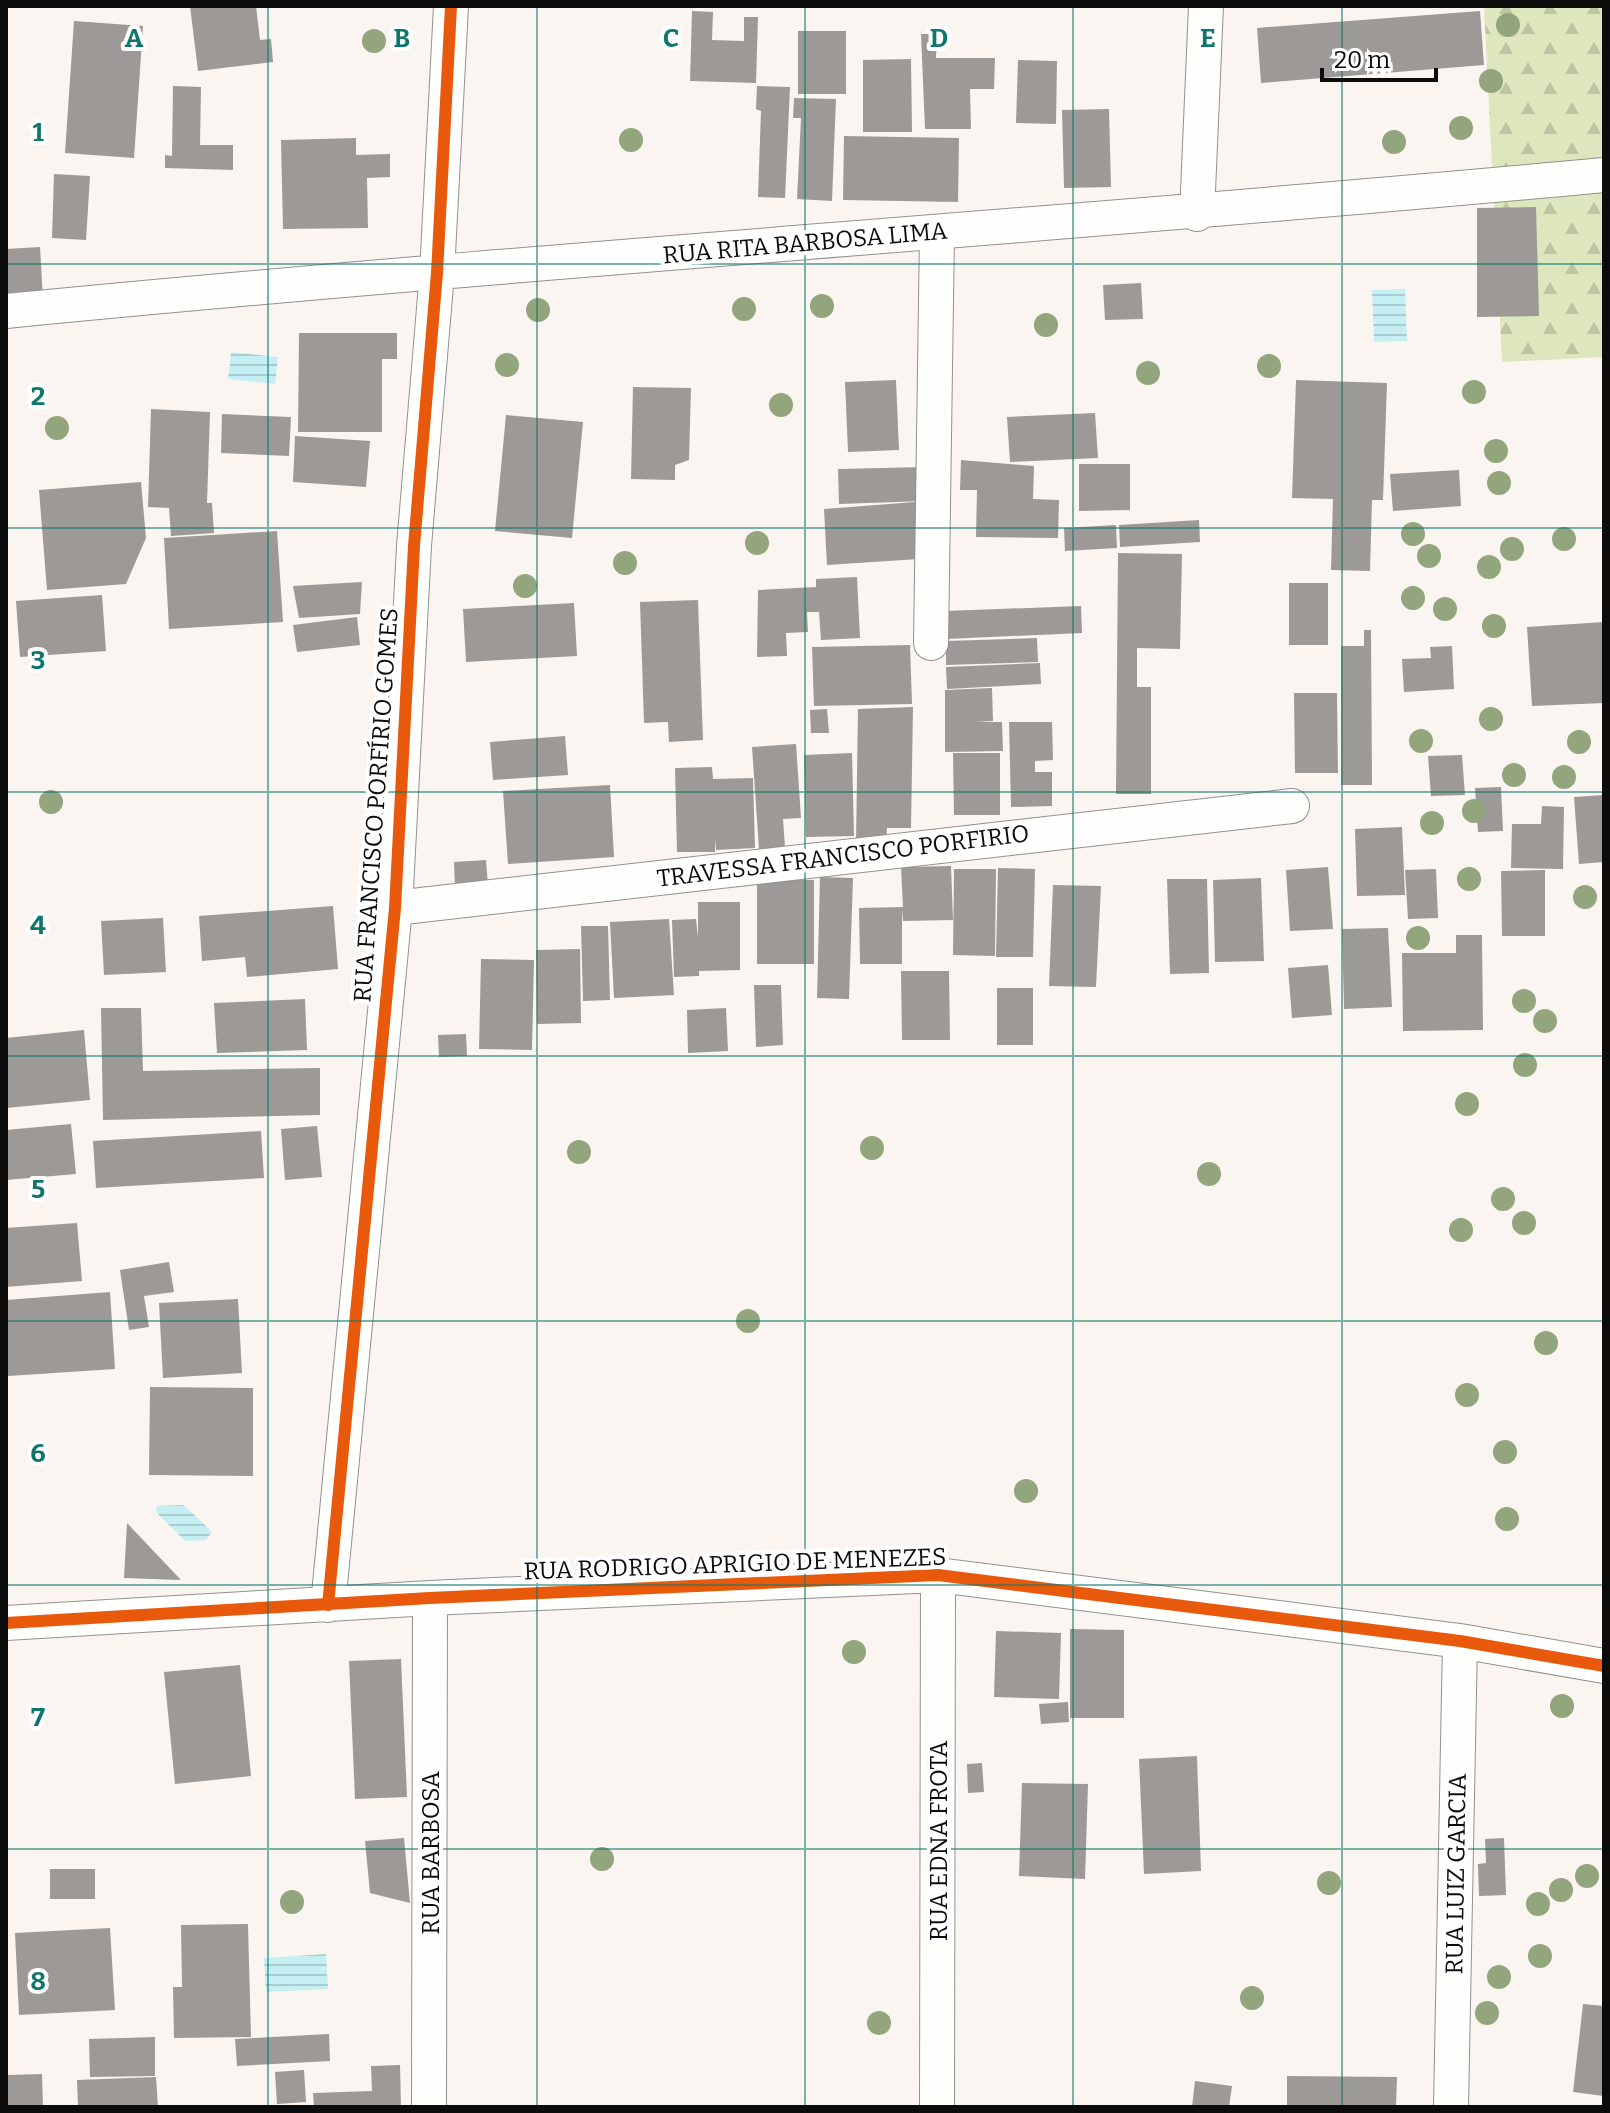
<svg xmlns="http://www.w3.org/2000/svg" width="1610" height="2113" viewBox="0 0 1610 2113" font-family="Bitter,serif">
<defs>
<pattern id="forest-firs" width="22" height="20" patternUnits="userSpaceOnUse" patternTransform="scale(2)"><rect width="22" height="20" fill="#dde6bd"/><path d="M5 1l3.5 6h-7zM16 11l3.5 6h-7z" fill="#bcc4a1"/></pattern>
<pattern id="water-rules" width="6" height="5" patternUnits="userSpaceOnUse" patternTransform="scale(2)"><rect width="6" height="5" fill="#c6eff4"/><path d="M0 2.5h6" fill="none" stroke="#a9ccd0"/></pattern>
</defs>
<rect width="100%" height="100%" fill="#faf5f0"/>
<path fill="url(#forest-firs)" d="M1484,6H1604V357L1502,362Z"/>
<path fill="url(#water-rules)" d="M1405,289L1407,341L1374,342L1372,290Z
M231,352L278,357L275,384L228,379Z
M184,1505L212,1532L206,1540L185,1541L156,1512L157,1506Z
M326,1954L328,1989L266,1992L264,1958Z"/>
<path fill="#9d9996" d="M190,6H256L260,40L271,39L273,62L198,71Z
M692,11L713,12L712,40L744,41V17H758L756,83L690,81Z
M1480,11L1484,65L1261,83L1257,28Z
M74,21L143,26L134,158L65,153Z
M798,31H846V94H798Z
M921,34H937L936,58H995L994,89H970L971,129H925Z
M911,59L912,132H863V60Z
M1018,60L1057,61L1056,124L1016,123Z
M173,86L201,87L200,145H233V170L165,168V155L172,156Z
M757,86L790,87L785,198L758,197L761,111L756,109Z
M794,98L836,99L832,201L797,199L801,118H793Z
M1109,109L1111,187L1064,188L1062,110Z
M844,136L959,138L958,202L843,200Z
M356,138V155L390,154V177L367,178L368,228L283,229L281,140Z
M54,174L90,176L86,240L52,238Z
M1536,207L1539,316L1477,317V208Z
M40,247L43,299L6,301V249Z
M1141,283L1143,319L1105,320L1103,285Z
M299,333H397V359H382V432H298Z
M896,380L899,450L848,452L845,382Z
M1296,380L1387,383L1383,500H1372L1370,571L1331,570L1333,499L1292,498Z
M633,387L691,388L689,460L675,465V480L631,479Z
M151,409L210,412L207,503H212L214,533L171,536L169,508L148,507Z
M1095,413L1098,458L1010,462L1007,417Z
M222,414L291,417L289,456L221,453Z
M506,415L583,422L572,538L495,531Z
M295,436L370,441L366,487L293,482Z
M961,460L1034,466L1033,499L1059,500L1058,538L976,537L977,490H960Z
M1079,464H1130V510L1079,511Z
M925,467V501L839,504L838,469Z
M1459,470L1461,506L1393,511L1390,474Z
M141,482L146,538L126,584L47,590L39,490Z
M915,502L919,559L827,565L824,509Z
M1199,520L1200,542L1120,547L1119,525Z
M1116,525L1117,548L1065,551L1064,528Z
M277,531L283,622L169,629L164,538Z
M1118,553L1182,554L1180,649L1137,648V687H1151V794H1116Z
M857,577L860,638L821,640L819,612H807L808,632L786,633L787,656L757,657L758,590L816,587V579Z
M362,582L360,614L299,618L293,586Z
M1289,583H1328V645H1289Z
M102,595L106,651L20,657L16,601Z
M698,600L703,740L669,742L668,722L644,723L640,602Z
M574,603L577,656L466,662L463,609Z
M1081,606L1082,633L946,639L945,611Z
M357,617L360,645L297,652L293,625Z
M1604,622V703L1532,706L1527,627Z
M1364,630H1371L1372,785H1341V646H1364Z
M1037,638L1038,662L946,665V641Z
M910,645L912,704L814,706L812,647Z
M1452,646L1454,689L1404,692L1402,659L1431,658L1430,647Z
M1040,663L1041,684L947,689L946,667Z
M992,688L993,721L975,722H1002L1003,751L945,752V690Z
M1294,693H1337L1338,773H1295Z
M913,707L911,828H887L886,844H856L858,709Z
M827,709L829,733H811L810,710Z
M1009,722H1052L1053,760L1035,761V772H1052V806L1011,807Z
M565,736L568,775L493,780L490,742Z
M796,744L801,818L783,819L785,847L759,849L752,747Z
M852,753L854,836L806,837L804,755Z
M953,753H1000V815H954Z
M1462,755L1465,795L1431,796L1428,756Z
M712,767L713,779L753,778L755,848L716,850L715,839V852H677L675,768Z
M610,785L614,857L508,864L503,791Z
M1501,787L1503,831L1478,832L1475,788Z
M1604,795V862L1579,864L1574,797Z
M1542,806L1564,807L1563,869L1511,868L1512,824H1541Z
M1402,827L1405,895L1357,896L1355,829Z
M486,860L488,886L455,887L454,862Z
M951,866L953,920L903,921L902,910V964H860L859,908L903,907L901,867Z
M1328,867L1333,929L1290,931L1286,870Z
M998,868L1035,869L1033,957H996Z
M954,869H996L995,956L953,955Z
M1436,869L1438,918L1408,919L1405,870Z
M1545,870V936H1502L1501,871Z
M820,877L853,878L849,999L817,998Z
M1261,878L1264,961L1215,962L1213,880Z
M1167,879H1207L1209,973L1170,974Z
M757,880H814V964H757Z
M1053,885L1101,886L1096,987L1049,986Z
M698,902H740V970L699,971V976L674,977L672,920L696,919L698,937Z
M333,906L338,969L247,977L245,957L202,961L199,916Z
M163,918L166,972L104,975L101,921Z
M669,919L674,995L614,998L610,922Z
M581,926H608L610,1000L583,1001Z
M1388,928L1392,1007L1344,1009L1342,929Z
M1456,935H1482L1483,1030L1403,1031L1402,953H1456Z
M580,949L581,1023L537,1024L536,950Z
M481,959L534,960L532,1050L479,1049Z
M1328,965L1332,1015L1292,1018L1288,968Z
M901,971H949L950,1040H902Z
M754,985H781L783,1045L756,1047Z
M997,988H1033V1045H997Z
M305,999L307,1050L217,1053L214,1003Z
M101,1008H141L143,1071L320,1068V1115L103,1120Z
M726,1008L728,1051L688,1053L687,1010Z
M84,1030L90,1100L6,1108V1038Z
M466,1034L467,1056L439,1057L438,1035Z
M71,1124L76,1174L6,1180V1130Z
M317,1126L322,1177L285,1180L281,1129Z
M261,1131L264,1178L96,1188L93,1141Z
M77,1223L82,1281L6,1287V1228Z
M169,1262L174,1292L144,1296L149,1327L129,1330L120,1270Z
M110,1292L115,1369L8,1376L6,1300Z
M238,1299L242,1373L163,1378L159,1303Z
M150,1387L253,1388V1476L149,1475Z
M127,1523L181,1580L124,1578Z
M1070,1629L1124,1630V1718H1070Z
M996,1631L1061,1633L1059,1699L994,1697Z
M401,1659L407,1797L355,1799L349,1661Z
M240,1665L251,1776L175,1784L164,1672Z
M1068,1702L1069,1722L1041,1724L1039,1704Z
M1197,1756L1201,1871L1144,1874L1139,1759Z
M982,1763L984,1792L968,1793L967,1764Z
M1022,1783L1088,1784L1085,1879L1019,1876Z
M404,1838L410,1903L370,1893L365,1841Z
M1504,1838L1506,1895L1479,1896L1478,1864L1486,1863L1485,1839Z
M50,1869H95V1899H50Z
M248,1924L251,2037L174,2038L173,1987H182L181,1925Z
M110,1928L115,2010L19,2015L15,1933Z
M1583,2004L1604,2006V2096L1573,2092Z
M329,2034L330,2061L237,2066L235,2039Z
M155,2037V2076L90,2077L89,2039Z
M400,2065L401,2107H314L313,2093L372,2091L371,2066Z
M304,2070L306,2102L277,2104L275,2072Z
M42,2074L43,2107H6V2075Z
M1287,2076L1397,2077L1396,2107H1287Z
M156,2077L158,2107H78L77,2080Z
M1195,2081L1232,2086L1229,2107H1192Z"/>
<g fill="none" stroke-linecap="round" stroke-linejoin="round">
<defs>
<path id="minor" d="M1197,214L1206,6
M6,311C538,259 1072,225 1604,175
M931,643L937,232
M395,908L1292,806
M328,1605L395,908L414,546L437,273L451,6
M6,1623L430,1598L938,1575L1460,1641L1604,1666
M429,2107L430,1598
M937,2107L938,1575
M1451,2107L1460,1641"/>
</defs>
<use href="#minor" stroke="#93918f" stroke-width="36"/>
<use href="#minor" stroke="#fefefd" stroke-width="34"/>
<defs>
<path id="cycleway" d="M328,1605L395,908L414,546L437,273L451,6
M6,1623L430,1598L938,1575L1460,1641L1604,1666"/>
</defs>
<use href="#cycleway" stroke="#fff" stroke-width="17"/>
<use href="#cycleway" stroke="#e8590c" stroke-width="12"/>
</g>
<g fill="#92a57c">
<circle cx="1508" cy="25" r="12"/>
<circle cx="374" cy="41" r="12"/>
<circle cx="1491" cy="81" r="12"/>
<circle cx="1461" cy="128" r="12"/>
<circle cx="631" cy="140" r="12"/>
<circle cx="1394" cy="142" r="12"/>
<circle cx="822" cy="306" r="12"/>
<circle cx="744" cy="309" r="12"/>
<circle cx="538" cy="310" r="12"/>
<circle cx="1046" cy="325" r="12"/>
<circle cx="507" cy="365" r="12"/>
<circle cx="1269" cy="366" r="12"/>
<circle cx="1148" cy="373" r="12"/>
<circle cx="1474" cy="392" r="12"/>
<circle cx="781" cy="405" r="12"/>
<circle cx="57" cy="428" r="12"/>
<circle cx="1496" cy="451" r="12"/>
<circle cx="1499" cy="483" r="12"/>
<circle cx="1413" cy="534" r="12"/>
<circle cx="1564" cy="539" r="12"/>
<circle cx="757" cy="543" r="12"/>
<circle cx="1512" cy="549" r="12"/>
<circle cx="1429" cy="556" r="12"/>
<circle cx="625" cy="563" r="12"/>
<circle cx="1489" cy="567" r="12"/>
<circle cx="525" cy="586" r="12"/>
<circle cx="1413" cy="598" r="12"/>
<circle cx="1445" cy="609" r="12"/>
<circle cx="1494" cy="626" r="12"/>
<circle cx="1491" cy="719" r="12"/>
<circle cx="1421" cy="741" r="12"/>
<circle cx="1579" cy="742" r="12"/>
<circle cx="1514" cy="775" r="12"/>
<circle cx="1564" cy="777" r="12"/>
<circle cx="51" cy="802" r="12"/>
<circle cx="1474" cy="811" r="12"/>
<circle cx="1432" cy="823" r="12"/>
<circle cx="1469" cy="879" r="12"/>
<circle cx="1585" cy="897" r="12"/>
<circle cx="1418" cy="938" r="12"/>
<circle cx="1524" cy="1001" r="12"/>
<circle cx="1545" cy="1021" r="12"/>
<circle cx="1525" cy="1065" r="12"/>
<circle cx="1467" cy="1104" r="12"/>
<circle cx="872" cy="1148" r="12"/>
<circle cx="579" cy="1152" r="12"/>
<circle cx="1209" cy="1174" r="12"/>
<circle cx="1503" cy="1199" r="12"/>
<circle cx="1524" cy="1223" r="12"/>
<circle cx="1461" cy="1230" r="12"/>
<circle cx="748" cy="1321" r="12"/>
<circle cx="1546" cy="1343" r="12"/>
<circle cx="1467" cy="1395" r="12"/>
<circle cx="1505" cy="1452" r="12"/>
<circle cx="1026" cy="1491" r="12"/>
<circle cx="1507" cy="1519" r="12"/>
<circle cx="854" cy="1652" r="12"/>
<circle cx="1562" cy="1706" r="12"/>
<circle cx="602" cy="1859" r="12"/>
<circle cx="1587" cy="1876" r="12"/>
<circle cx="1329" cy="1883" r="12"/>
<circle cx="1561" cy="1890" r="12"/>
<circle cx="292" cy="1902" r="12"/>
<circle cx="1538" cy="1904" r="12"/>
<circle cx="1540" cy="1956" r="12"/>
<circle cx="1499" cy="1977" r="12"/>
<circle cx="1252" cy="1998" r="12"/>
<circle cx="1487" cy="2013" r="12"/>
<circle cx="879" cy="2023" r="12"/>
</g>
<path fill="none" stroke="#0f766e" stroke-width="2" stroke-opacity="0.55" d="M268,6V2107M537,6V2107M805,6V2107M1073,6V2107M1342,6V2107M6,264H1604M6,528H1604M6,792H1604M6,1056H1604M6,1321H1604M6,1585H1604M6,1849H1604"/>
<g text-anchor="middle" stroke-width="8" stroke-linejoin="round" paint-order="stroke">
<g font-size="24" fill="#0c0c0c" stroke="#fff">
<text transform="translate(805 243) rotate(-5)" y="8">RUA RITA BARBOSA LIMA</text>
<text transform="translate(376 805) rotate(-86)" y="8">RUA FRANCISCO PORFÍRIO GOMES</text>
<text transform="translate(843 856) rotate(-7)" y="8">TRAVESSA FRANCISCO PORFIRIO</text>
<text transform="translate(735 1564) rotate(-2)" y="8">RUA RODRIGO APRIGIO DE MENEZES</text>
<text transform="translate(939 1841) rotate(-90)" y="8">RUA EDNA FROTA</text>
<text transform="translate(431 1853) rotate(-90)" y="8">RUA BARBOSA</text>
<text transform="translate(1456 1874) rotate(-89)" y="8">RUA LUIZ GARCIA</text>
</g>
</g>
<g font-size="26" text-anchor="middle" font-weight="bold" fill="#0f766e" stroke="#fff" stroke-width="8" stroke-linejoin="round" paint-order="stroke">
<text x="134" y="47">A</text>
<text x="402" y="47">B</text>
<text x="671" y="47">C</text>
<text x="939" y="47">D</text>
<text x="1208" y="47">E</text>
<text x="38" y="141">1</text>
<text x="38" y="405">2</text>
<text x="38" y="669">3</text>
<text x="38" y="934">4</text>
<text x="38" y="1198">5</text>
<text x="38" y="1462">6</text>
<text x="38" y="1726">7</text>
<text x="38" y="1990">8</text>
</g>
<rect width="1610" height="2113" fill="none" stroke="#0c0c0c" stroke-width="16"/>
<path d="M1322 68v12h114v-12" fill="none" stroke="#0c0c0c" stroke-width="4"/>
<text x="1334" y="68" font-size="24" fill="#0c0c0c" stroke="#ffffff" stroke-width="6" paint-order="stroke">20 m</text>
</svg>
